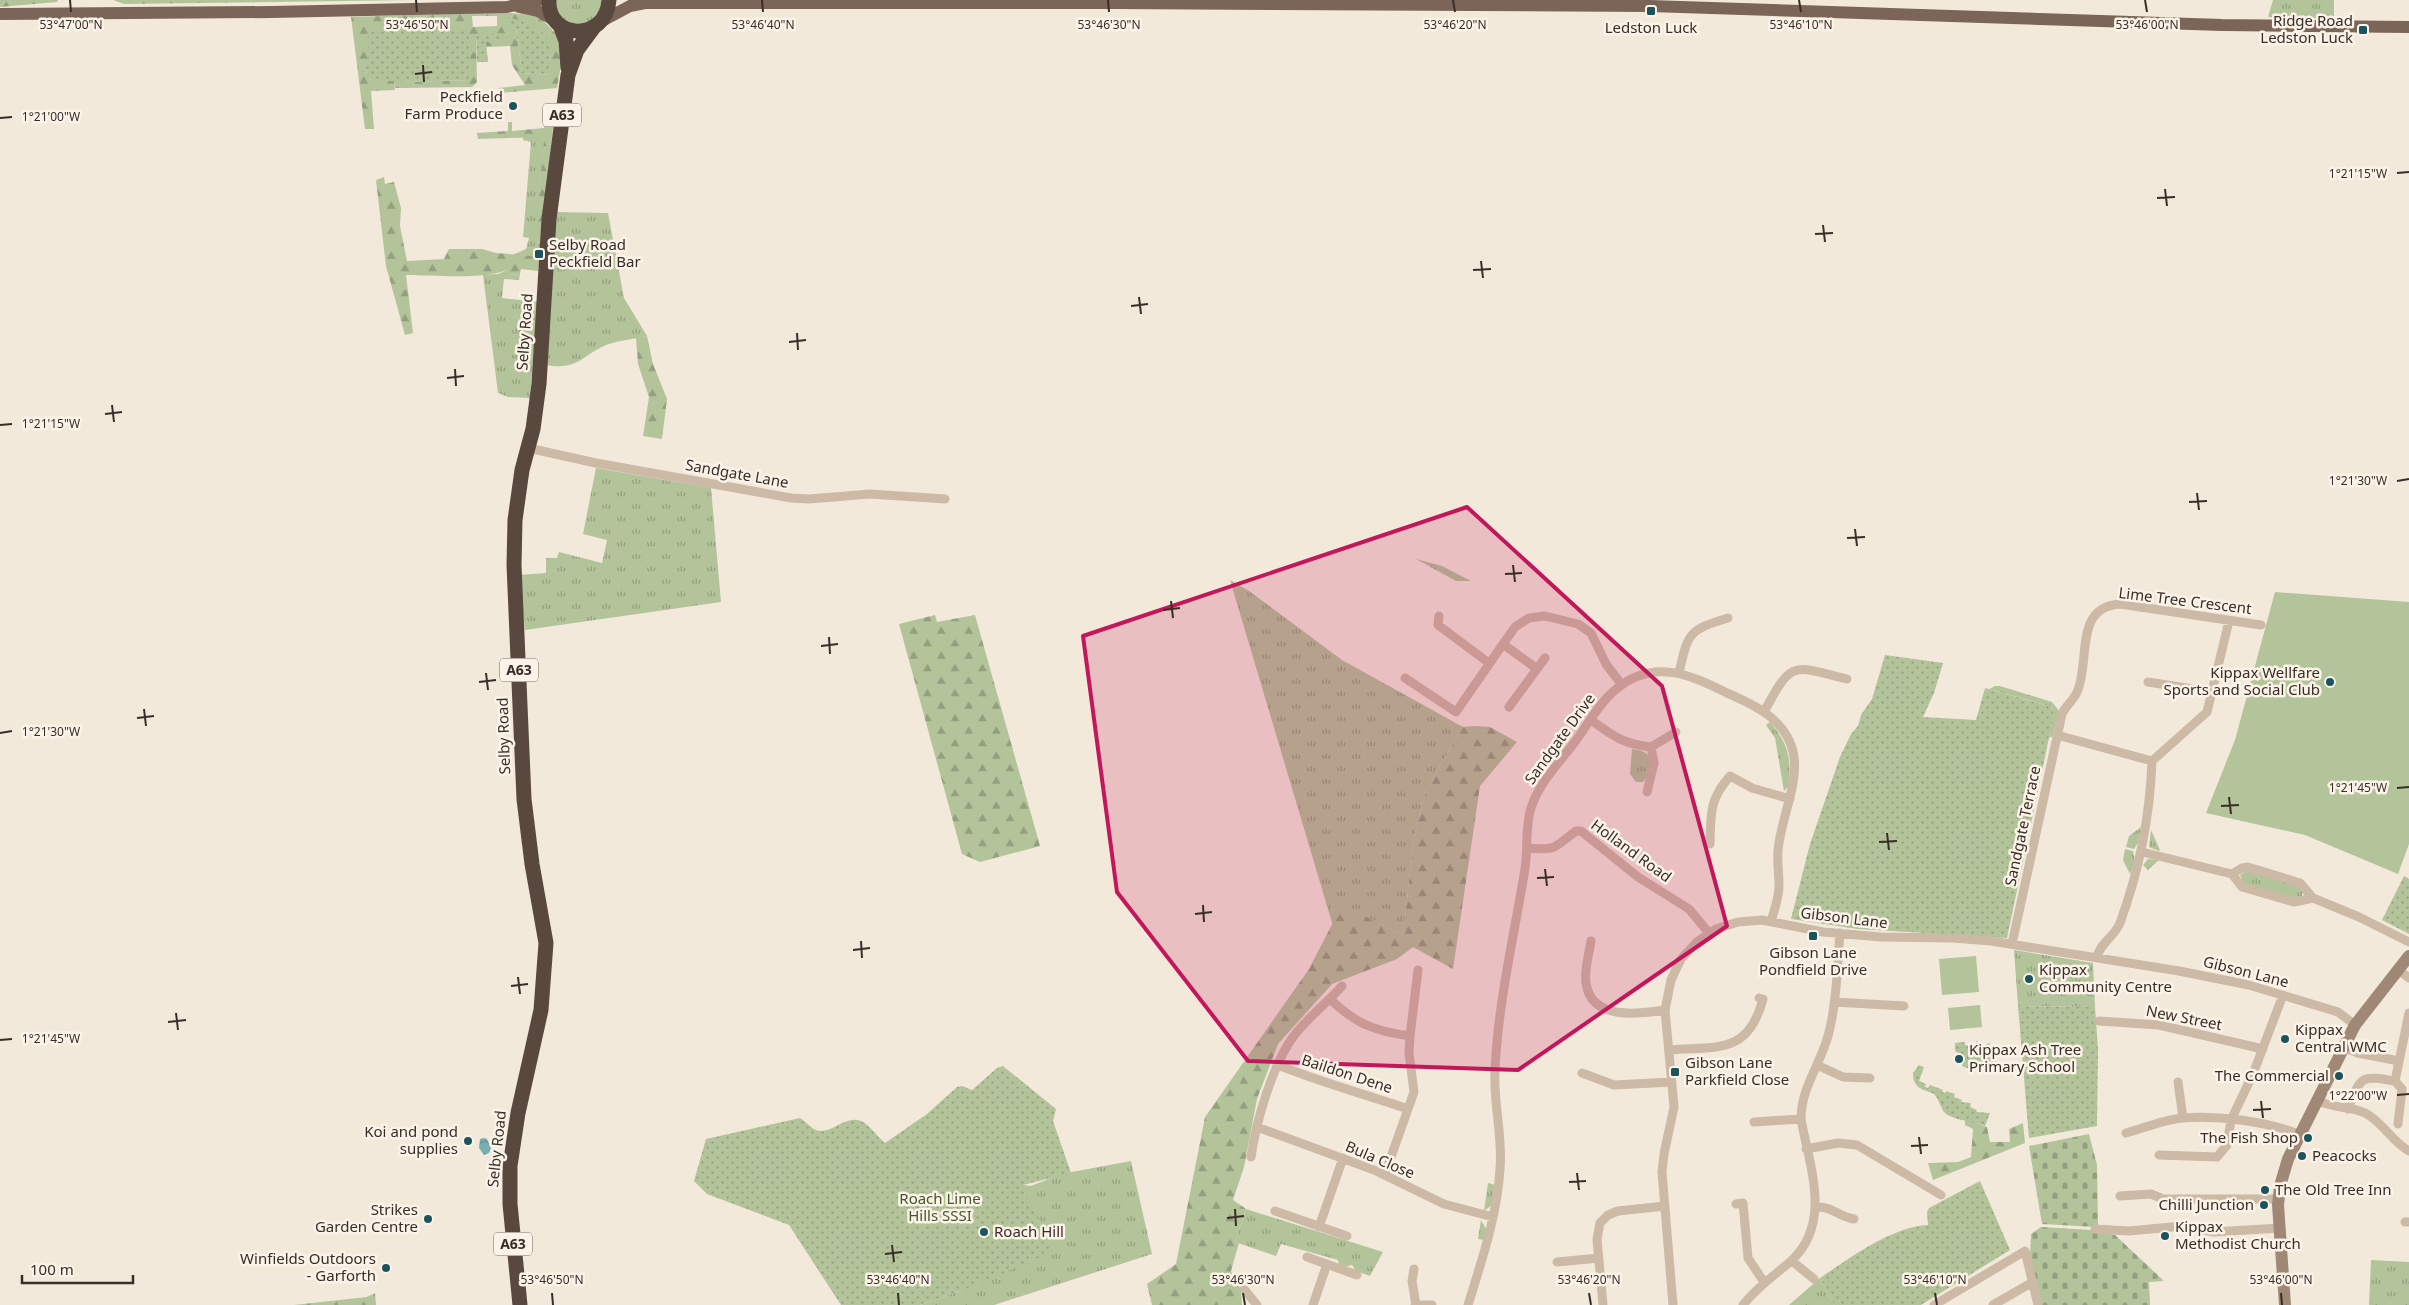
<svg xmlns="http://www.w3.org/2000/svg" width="2409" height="1305" viewBox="0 0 2409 1305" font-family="'Noto Sans',sans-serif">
<defs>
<pattern id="grass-tufts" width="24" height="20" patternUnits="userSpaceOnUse" patternTransform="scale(1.25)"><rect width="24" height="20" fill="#b3c39a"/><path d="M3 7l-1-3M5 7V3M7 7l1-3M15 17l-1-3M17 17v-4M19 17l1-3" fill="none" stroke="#939f7e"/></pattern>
<pattern id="forest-firs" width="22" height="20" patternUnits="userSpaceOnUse" patternTransform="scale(1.25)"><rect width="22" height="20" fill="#b3c39a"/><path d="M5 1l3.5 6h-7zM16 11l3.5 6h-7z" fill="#939f7e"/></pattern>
<pattern id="cemetery-stones" width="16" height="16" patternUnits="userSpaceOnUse" patternTransform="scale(1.25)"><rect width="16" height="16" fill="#b3c39a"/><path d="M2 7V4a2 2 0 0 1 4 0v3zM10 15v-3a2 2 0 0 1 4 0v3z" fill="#939f7e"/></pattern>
<pattern id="park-dots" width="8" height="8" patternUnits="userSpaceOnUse" patternTransform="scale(1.25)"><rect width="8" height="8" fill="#b3c39a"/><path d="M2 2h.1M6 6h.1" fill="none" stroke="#939f7e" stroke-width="1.8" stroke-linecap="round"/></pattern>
<pattern id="water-waves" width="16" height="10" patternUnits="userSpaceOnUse" patternTransform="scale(1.25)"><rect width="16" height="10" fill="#78adb2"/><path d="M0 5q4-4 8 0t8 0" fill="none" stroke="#638d91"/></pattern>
</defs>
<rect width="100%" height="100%" fill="#f3e9db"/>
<path fill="url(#grass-tufts)" d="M552,0H604V5L587,26L561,21Z
M2273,0H2334V19L2268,17Z
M523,137H544L535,256L513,255L526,249L529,238L523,237L531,142L523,140Z
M556,212L608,213L624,298L647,336C635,339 621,340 609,344C583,353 580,371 547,365Z
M508,270V275L520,274L519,280L504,279L502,298L538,302L530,398L508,397L498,393L483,275L498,274Z
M596,468L711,488L721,602L525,630L519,575L546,573V558H557L559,552L602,563L607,540L583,534Z
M1416,559L1442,566L1471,581H1456Z
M1230,580L1249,591L1342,660L1463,727L1426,790L1414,837L1403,935L1343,906L1333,926Z
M1995,686H2000L2052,702L2059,711L2052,737H2049L2054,714L2052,707L1989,689Z
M1770,722C1789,745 1791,757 1789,786L1784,791L1775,738L1766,725Z
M1632,749C1644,751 1653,753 1649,768C1647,773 1647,779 1643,782H1636L1630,774Z
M2141,827L2138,843L2134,849L2126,847L2129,836Z
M2151,830L2160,850L2159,851L2149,847Z
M2125,849L2133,851L2135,862L2130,874L2123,860Z
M2148,859L2159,860L2148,870L2143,865Z
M2247,870L2299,886L2303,891L2302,896L2296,899L2244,884L2240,875Z
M2014,950L2093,963L2095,1007L2018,1006Z
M1131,1161L1152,1254L994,1305H920L963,1290L965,1177L1031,1186L1061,1174Z
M1488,1183L1496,1185L1492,1205L1484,1211Z
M1246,1209L1383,1252L1370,1276L1356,1271L1352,1265L1344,1267L1339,1265L1338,1260L1281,1244L1276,1256L1235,1242Z
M1481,1220L1486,1229L1484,1240L1478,1239Z
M2371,1260L2409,1262V1305H2369Z
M1820,1278L1834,1305H1789Z"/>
<path fill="url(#forest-firs)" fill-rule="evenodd" d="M0,0H58L57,2L0,7Z
M113,0H417L124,4Z
M501,12L533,15L542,19L557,35L562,60L557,88L499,93V88L525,85L512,65L510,46L486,47V42L476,35L477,82L472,87L402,88V82L471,80L368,33V65H357L351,17ZM472,16H497V26L473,27ZM516,27L550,75L522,73Z
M369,72L370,81H394L395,90L371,91L374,129H365L358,73Z
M552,115L554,118L538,271L521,269L520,274L508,275L507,270C483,280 433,275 406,275L413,333L405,335L386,266L376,180L384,177L385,184L394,182L401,208L400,226L407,261L444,259L449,249H482L496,253L534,256L544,137L478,139L477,133L508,131V122H512V131L544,128L546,117Z
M647,336L653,364L667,399L662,439L643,436L649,397L638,364L636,338Z
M935,615L937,622L975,615L1040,846L980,862L962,854L899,624Z
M1475,726L1490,727L1517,742L1480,786L1453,969L1413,947L1397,959L1332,984L1278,1044L1257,1099L1244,1167L1233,1200L1246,1209L1235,1242L1239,1243L1231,1271L1233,1278L1241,1289L1242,1305H1152L1147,1284L1176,1264L1205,1117L1309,969L1342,905L1403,935L1414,837L1426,790L1463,727Z
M1965,1119L1987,1127L1990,1142H2010L2009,1129L2023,1123L2025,1143L1933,1180L1928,1163L1958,1162L1971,1157L1973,1129L1965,1125Z
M375,1293L376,1305H294L367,1297Z"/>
<path fill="url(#cemetery-stones)" d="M2089,1134L2097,1165L2098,1225L2095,1227L2042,1224L2029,1146Z
M2041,1227L2091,1230L2115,1235L2164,1281L2149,1282L2150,1305H2042L2030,1256L2031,1234Z"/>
<path fill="url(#park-dots)" d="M508,17C523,21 548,29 551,47C552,56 550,66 550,75L522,73L516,27L508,24Z
M452,29L469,31L471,80L402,82V88H395L394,81H370L368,72L358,73L357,65H368V32Z
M506,33L507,41L486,42L488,62H477L476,34Z
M1885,655L1943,663L1934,693L1923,717L1976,720L1985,688L2052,707L2054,714L2007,938L1858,929L1791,919L1810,844L1840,757L1851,734L1858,726L1861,715L1872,699Z
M2404,876L2409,879V934L2382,920Z
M2018,1006L2095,1007L2098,1049L2097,1126L2029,1138Z
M1977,1041L1983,1046L1989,1043L1993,1050H1995L1997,1069L1995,1074L1972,1065L1970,1069L1962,1066L1965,1057L1955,1051V1043L1965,1042V1045L1972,1047Z
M1919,1065L1924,1067L1919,1081L1926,1084L1925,1087L1928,1088L1930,1085L1943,1090L1942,1092L1945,1093L1946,1091L1955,1094L1954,1097L1962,1100L1961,1102L1971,1103L1970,1107L1977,1110L1976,1112L1990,1113L1985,1126C1973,1121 1951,1120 1944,1112C1940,1106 1939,1099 1934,1094C1923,1089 1913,1089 1913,1073Z
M1003,1066L1056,1109L1053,1121L1071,1173L1023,1185L1022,1189L1035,1211L1053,1250L1048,1254L963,1290L920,1305H841L789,1225L707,1194L694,1181L706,1139L800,1118C805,1121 811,1128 816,1130C830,1135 843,1117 858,1120C868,1122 877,1137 885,1143L927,1114L957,1087L962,1086L972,1090L997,1068Z
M1980,1181L2010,1250L1921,1305H1834L1820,1278C1850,1258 1891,1227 1928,1225L1927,1212L1929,1208Z"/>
<path fill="#b3c39a" d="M2275,592L2409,602V844L2398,874L2305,835L2206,813L2235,740Z
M1976,956L1979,992L1942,995L1939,959Z
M1980,1005L1982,1027L1950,1030L1948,1008Z"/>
<path fill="url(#water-waves)" d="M484,1138L487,1139L491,1148L489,1153L484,1155L479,1148L480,1139Z"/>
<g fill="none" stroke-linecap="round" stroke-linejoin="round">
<path stroke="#ccb9a6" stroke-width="9" d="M528,448L596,463L791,498L809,499L870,494L945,499
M1439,616L1438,625L1489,663
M1503,644L1515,627L1529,618L1545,616L1578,624L1591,633L1606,664L1622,685
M1679,673C1688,633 1688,630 1728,618
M1405,678L1456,712L1503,644L1537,669
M2148,682L2212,692
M1509,707L1545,658
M1764,712C1792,660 1791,665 1847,679
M1591,720C1613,736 1623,744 1651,747L1676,732
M2057,735L2152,761
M2152,761L2207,712L2229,621
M1647,792L1654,763L1651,747
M1710,844C1711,813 1709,800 1730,776L1752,788L1790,799
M1528,848C1558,851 1554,847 1576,831H1581L1638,877L1689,909L1709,933
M2142,852L2232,874L2242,887L2294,902L2313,898
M2232,874L2242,868L2248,867L2300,883L2313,898L2359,917L2409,942
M1591,941C1589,954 1584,970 1586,983C1591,1021 1639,1014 1665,1010
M2012,944L2062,714C2066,705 2074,700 2077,692C2091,661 2073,607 2120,604L2261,625
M2097,957C2100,943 2115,936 2120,923C2139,871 2150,816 2152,761
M2400,971L2409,978
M1330,999C1356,1024 1374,1031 1410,1036
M1834,1002L1904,1006
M2099,1021L2159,1025L2263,1049
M2343,1047L2358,1053L2399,1061
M1669,1050C1718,1046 1748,1055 1763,999L1759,998
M1278,1065C1320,1082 1364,1094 1408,1109
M1817,1065L1843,1077L1870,1078
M1582,1073L1614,1085L1672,1082
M2178,1082L2183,1118
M2317,1100C2332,1109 2350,1106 2365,1113C2383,1122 2392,1142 2409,1151
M2348,1109C2361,1076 2360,1075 2395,1081
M1754,1122L1801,1119
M2398,1124L2402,1089L2395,1081L2409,1013
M1257,1127L1374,1170L1444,1204L1493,1217
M2126,1133C2144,1128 2163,1120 2182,1118C2218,1115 2264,1121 2299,1134
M1806,1149L1838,1143L1857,1145L1941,1195
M2159,1155L2217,1157L2227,1145L2231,1120L2253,1074L2283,995
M1251,1157C1256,1122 1272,1066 1293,1037C1307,1018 1326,1004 1342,986
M1385,1174L1414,1092L1409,1053L1410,1036L1418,970
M2120,1196L2151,1194L2163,1199H2279
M1736,1204L1743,1203L1748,1258L1764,1282
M1817,1207C1832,1206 1839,1217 1854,1219
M1275,1211L1347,1236
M2405,1222H2409
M1319,1227L1343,1158
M2095,1229L2129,1231L2182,1226L2214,1232L2280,1228
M1307,1257L1357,1275
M1792,1261L1814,1279
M1557,1262L1599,1258
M1414,1269L1412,1281L1416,1305
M1244,1289L1257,1305
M1313,1305L1327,1264
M1415,1305H1432
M1468,1305C1482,1260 1497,1216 1500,1169C1503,1136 1493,1103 1495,1070C1498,1003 1514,936 1525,869C1528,850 1525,826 1531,808C1539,783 1559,763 1574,743C1587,726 1599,703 1615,690C1653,658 1689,674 1727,693C1741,699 1755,705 1768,715C1818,754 1783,801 1778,850C1777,862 1779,874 1779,886C1779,898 1774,910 1771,922
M1603,1305L1597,1239L1600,1223L1608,1215L1618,1211L1665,1206
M1673,1305L1662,1172L1664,1154L1674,1107L1665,1010L1671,980L1681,959L1697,942L1716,929L1738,922L1762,920L1823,932L1881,937L1953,938L1991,941L2179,971L2249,985L2338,1012L2355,1025
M1743,1305C1757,1287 1774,1276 1791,1261C1833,1223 1809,1165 1801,1119C1801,1088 1820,1065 1828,1036C1837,1003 1837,967 1840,933
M1934,1305L2025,1251L2038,1305
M1993,1305L2033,1282"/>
<path stroke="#a08877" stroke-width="12" d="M2285,1305L2278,1205L2280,1186L2288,1159L2355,1025L2409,956"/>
<path stroke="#7b6558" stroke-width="12" d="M519,7L538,11L556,21
M0,14L272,12L507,7L539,0
M602,21L630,6L645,3H1113L1650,6L2222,25L2409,27"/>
<path stroke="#59483e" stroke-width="15" d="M549,0C547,40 606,43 609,0
M560,25L566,41L568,68
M520,1305L510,1204V1166L518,1113L541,1010L546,943L532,864L524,799L514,565L515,520L522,470L533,429L539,384L549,219L568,75L577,50L594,27"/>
</g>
<path fill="#c2185b" fill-opacity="0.2" stroke="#c2185b" stroke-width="4" stroke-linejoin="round" d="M1467,507L1662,686L1727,926L1518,1070L1248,1061L1117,892L1083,636Z"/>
<path fill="none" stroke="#382d27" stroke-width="2" d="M70,0L71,12M416,0L417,12M762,0L763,12M1108,0L1109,12M1453,0L1455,12M1799,0L1801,12M2145,0L2147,12M423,65L424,82M415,74L432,72M0,118L12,117M2397,173L2409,172M2165,189L2167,206M2157,198L2175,197M1823,225L1825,242M1815,234L1833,233M1481,261L1483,278M1473,270L1491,269M1139,297L1141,314M1131,306L1148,304M797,333L798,350M789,342L806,340M455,369L456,386M447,378L464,376M112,405L114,422M105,414L122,412M0,425L12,424M2397,481L2409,479M2197,493L2199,510M2189,502L2207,501M1855,529L1857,546M1847,538L1865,537M1513,565L1515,582M1505,574L1522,573M1171,601L1173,618M1163,610L1180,608M829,637L830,654M821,646L838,644M486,673L488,690M479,682L496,680M144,709L146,726M137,718L154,716M0,733L12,731M2397,788L2409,787M2229,797L2231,814M2221,806L2239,805M1887,833L1889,850M1879,842L1897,841M1545,869L1547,886M1537,878L1554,877M1203,905L1204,922M1195,914L1212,912M861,941L862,958M853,950L870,948M518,977L520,994M511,986L528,984M176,1013L178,1030M168,1022L186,1020M0,1040L12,1039M2397,1095L2409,1094M2261,1101L2263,1118M2253,1110L2271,1109M1919,1137L1921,1154M1911,1146L1928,1145M1577,1173L1579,1190M1569,1182L1586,1181M1235,1209L1236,1226M1227,1218L1244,1216M892,1245L894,1262M885,1254L902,1252M552,1293L553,1305M898,1293L899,1305M1243,1293L1245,1305M1589,1293L1591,1305M1935,1293L1937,1305M2281,1293L2282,1305"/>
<g fill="#1b545c" stroke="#fbf3e8" stroke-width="2">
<rect x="1646" y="6" width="10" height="10" rx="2.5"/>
<rect x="2358" y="25" width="10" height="10" rx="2.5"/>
<circle cx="513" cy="106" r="5"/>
<rect x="534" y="249" width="10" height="10" rx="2.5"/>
<circle cx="2330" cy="682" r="5"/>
<rect x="1808" y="931" width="10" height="10" rx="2.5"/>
<circle cx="2029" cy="979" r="5"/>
<circle cx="2285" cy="1039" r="5"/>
<circle cx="1959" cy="1059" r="5"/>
<rect x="1670" y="1067" width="10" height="10" rx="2.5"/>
<circle cx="2339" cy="1076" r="5"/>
<circle cx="2308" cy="1138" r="5"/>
<circle cx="468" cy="1141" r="5"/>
<circle cx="2302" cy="1156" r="5"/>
<circle cx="2265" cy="1190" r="5"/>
<circle cx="2264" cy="1205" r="5"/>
<circle cx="428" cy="1219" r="5"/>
<circle cx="984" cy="1232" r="5"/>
<circle cx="2165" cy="1236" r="5"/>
<circle cx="386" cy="1268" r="5"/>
</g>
<g text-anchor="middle" stroke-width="5" stroke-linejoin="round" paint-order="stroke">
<g fill="#fbf3e8" stroke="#726861" stroke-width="1">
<rect x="543" y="103.5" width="38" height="23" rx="4"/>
<rect x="500" y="658.5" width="38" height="23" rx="4"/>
<rect x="494" y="1232.5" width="38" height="23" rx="4"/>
</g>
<g font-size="14" font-weight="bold" fill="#382d27">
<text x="562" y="120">A63</text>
<text x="519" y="675">A63</text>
<text x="513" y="1249">A63</text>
</g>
<g font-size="15" fill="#382d27" stroke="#fbf3e8" text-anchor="end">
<text x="2353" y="26">Ridge Road<tspan x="2353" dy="17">Ledston Luck</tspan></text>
<text x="1651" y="33" text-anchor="middle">Ledston Luck</text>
<text x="503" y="102">Peckfield<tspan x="503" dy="17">Farm Produce</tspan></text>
<text x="549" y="250" text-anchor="start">Selby Road<tspan x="549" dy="17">Peckfield Bar</tspan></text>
<text x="2320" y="678">Kippax Wellfare<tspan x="2320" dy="17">Sports and Social Club</tspan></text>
<text x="1813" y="958" text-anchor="middle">Gibson Lane<tspan x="1813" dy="17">Pondfield Drive</tspan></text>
<text x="2039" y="975" text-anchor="start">Kippax<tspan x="2039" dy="17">Community Centre</tspan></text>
<text x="2295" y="1035" text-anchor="start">Kippax<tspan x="2295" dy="17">Central WMC</tspan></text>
<text x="1969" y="1055" text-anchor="start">Kippax Ash Tree<tspan x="1969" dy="17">Primary School</tspan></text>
<text x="1685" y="1068" text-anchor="start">Gibson Lane<tspan x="1685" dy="17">Parkfield Close</tspan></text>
<text x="2329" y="1081">The Commercial</text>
<text x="458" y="1137">Koi and pond<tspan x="458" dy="17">supplies</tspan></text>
<text x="2298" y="1143">The Fish Shop</text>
<text x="2312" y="1161" text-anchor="start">Peacocks</text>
<text x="2275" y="1195" text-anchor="start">The Old Tree Inn</text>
<text x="2254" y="1210">Chilli Junction</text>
<text x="418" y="1215">Strikes<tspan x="418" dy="17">Garden Centre</tspan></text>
<text x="2175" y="1232" text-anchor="start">Kippax<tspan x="2175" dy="17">Methodist Church</tspan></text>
<text x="994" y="1237" text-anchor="start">Roach Hill</text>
<text x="376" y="1264">Winfields Outdoors<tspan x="376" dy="17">- Garforth</tspan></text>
</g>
<g font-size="15" fill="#382d27" stroke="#fbf3e8">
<text transform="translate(525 332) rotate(-86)" y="5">Selby Road</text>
<text transform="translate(737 474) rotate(10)" y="5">Sandgate Lane</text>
<text transform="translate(2185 601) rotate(7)" y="5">Lime Tree Crescent</text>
<text transform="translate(504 736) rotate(-92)" y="5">Selby Road</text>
<text transform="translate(1560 739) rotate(-54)" y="5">Sandgate Drive</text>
<text transform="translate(2023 826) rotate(-78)" y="5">Sandgate Terrace</text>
<text transform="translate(1631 851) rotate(36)" y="5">Holland Road</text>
<text transform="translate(1844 918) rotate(7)" y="5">Gibson Lane</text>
<text transform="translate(2246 972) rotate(14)" y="5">Gibson Lane</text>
<text transform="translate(2184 1018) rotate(11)" y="5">New Street</text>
<text transform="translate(1347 1074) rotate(18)" y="5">Baildon Dene</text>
<text transform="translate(497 1149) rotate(-84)" y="5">Selby Road</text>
<text transform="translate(1380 1160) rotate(23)" y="5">Bula Close</text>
</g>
<g font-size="15" fill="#44572a" stroke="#fbf3e8">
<text x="940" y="1204">Roach Lime<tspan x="940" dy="17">Hills SSSI</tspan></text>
</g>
</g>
<g font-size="12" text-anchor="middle" fill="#382d27" stroke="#fbf3e8" stroke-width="5" stroke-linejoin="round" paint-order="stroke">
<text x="71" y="29">53°47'00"N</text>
<text x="417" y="29">53°46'50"N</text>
<text x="763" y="29">53°46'40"N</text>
<text x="1109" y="29">53°46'30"N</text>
<text x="1455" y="29">53°46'20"N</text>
<text x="1801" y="29">53°46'10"N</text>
<text x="2147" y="29">53°46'00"N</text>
<text x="51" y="121">1°21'00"W</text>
<text x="2358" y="178">1°21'15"W</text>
<text x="51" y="428">1°21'15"W</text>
<text x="2358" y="485">1°21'30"W</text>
<text x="51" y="736">1°21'30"W</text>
<text x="2358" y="792">1°21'45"W</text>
<text x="51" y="1043">1°21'45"W</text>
<text x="2358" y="1100">1°22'00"W</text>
<text x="552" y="1284">53°46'50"N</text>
<text x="898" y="1284">53°46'40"N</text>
<text x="1243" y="1284">53°46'30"N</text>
<text x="1589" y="1284">53°46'20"N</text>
<text x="1935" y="1284">53°46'10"N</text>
<text x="2281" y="1284">53°46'00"N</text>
</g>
<path d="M22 1275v8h111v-8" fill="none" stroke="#382d27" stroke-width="2.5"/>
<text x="30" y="1275" font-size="15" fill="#382d27" stroke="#fbf3e8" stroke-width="4" paint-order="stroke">100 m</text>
</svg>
